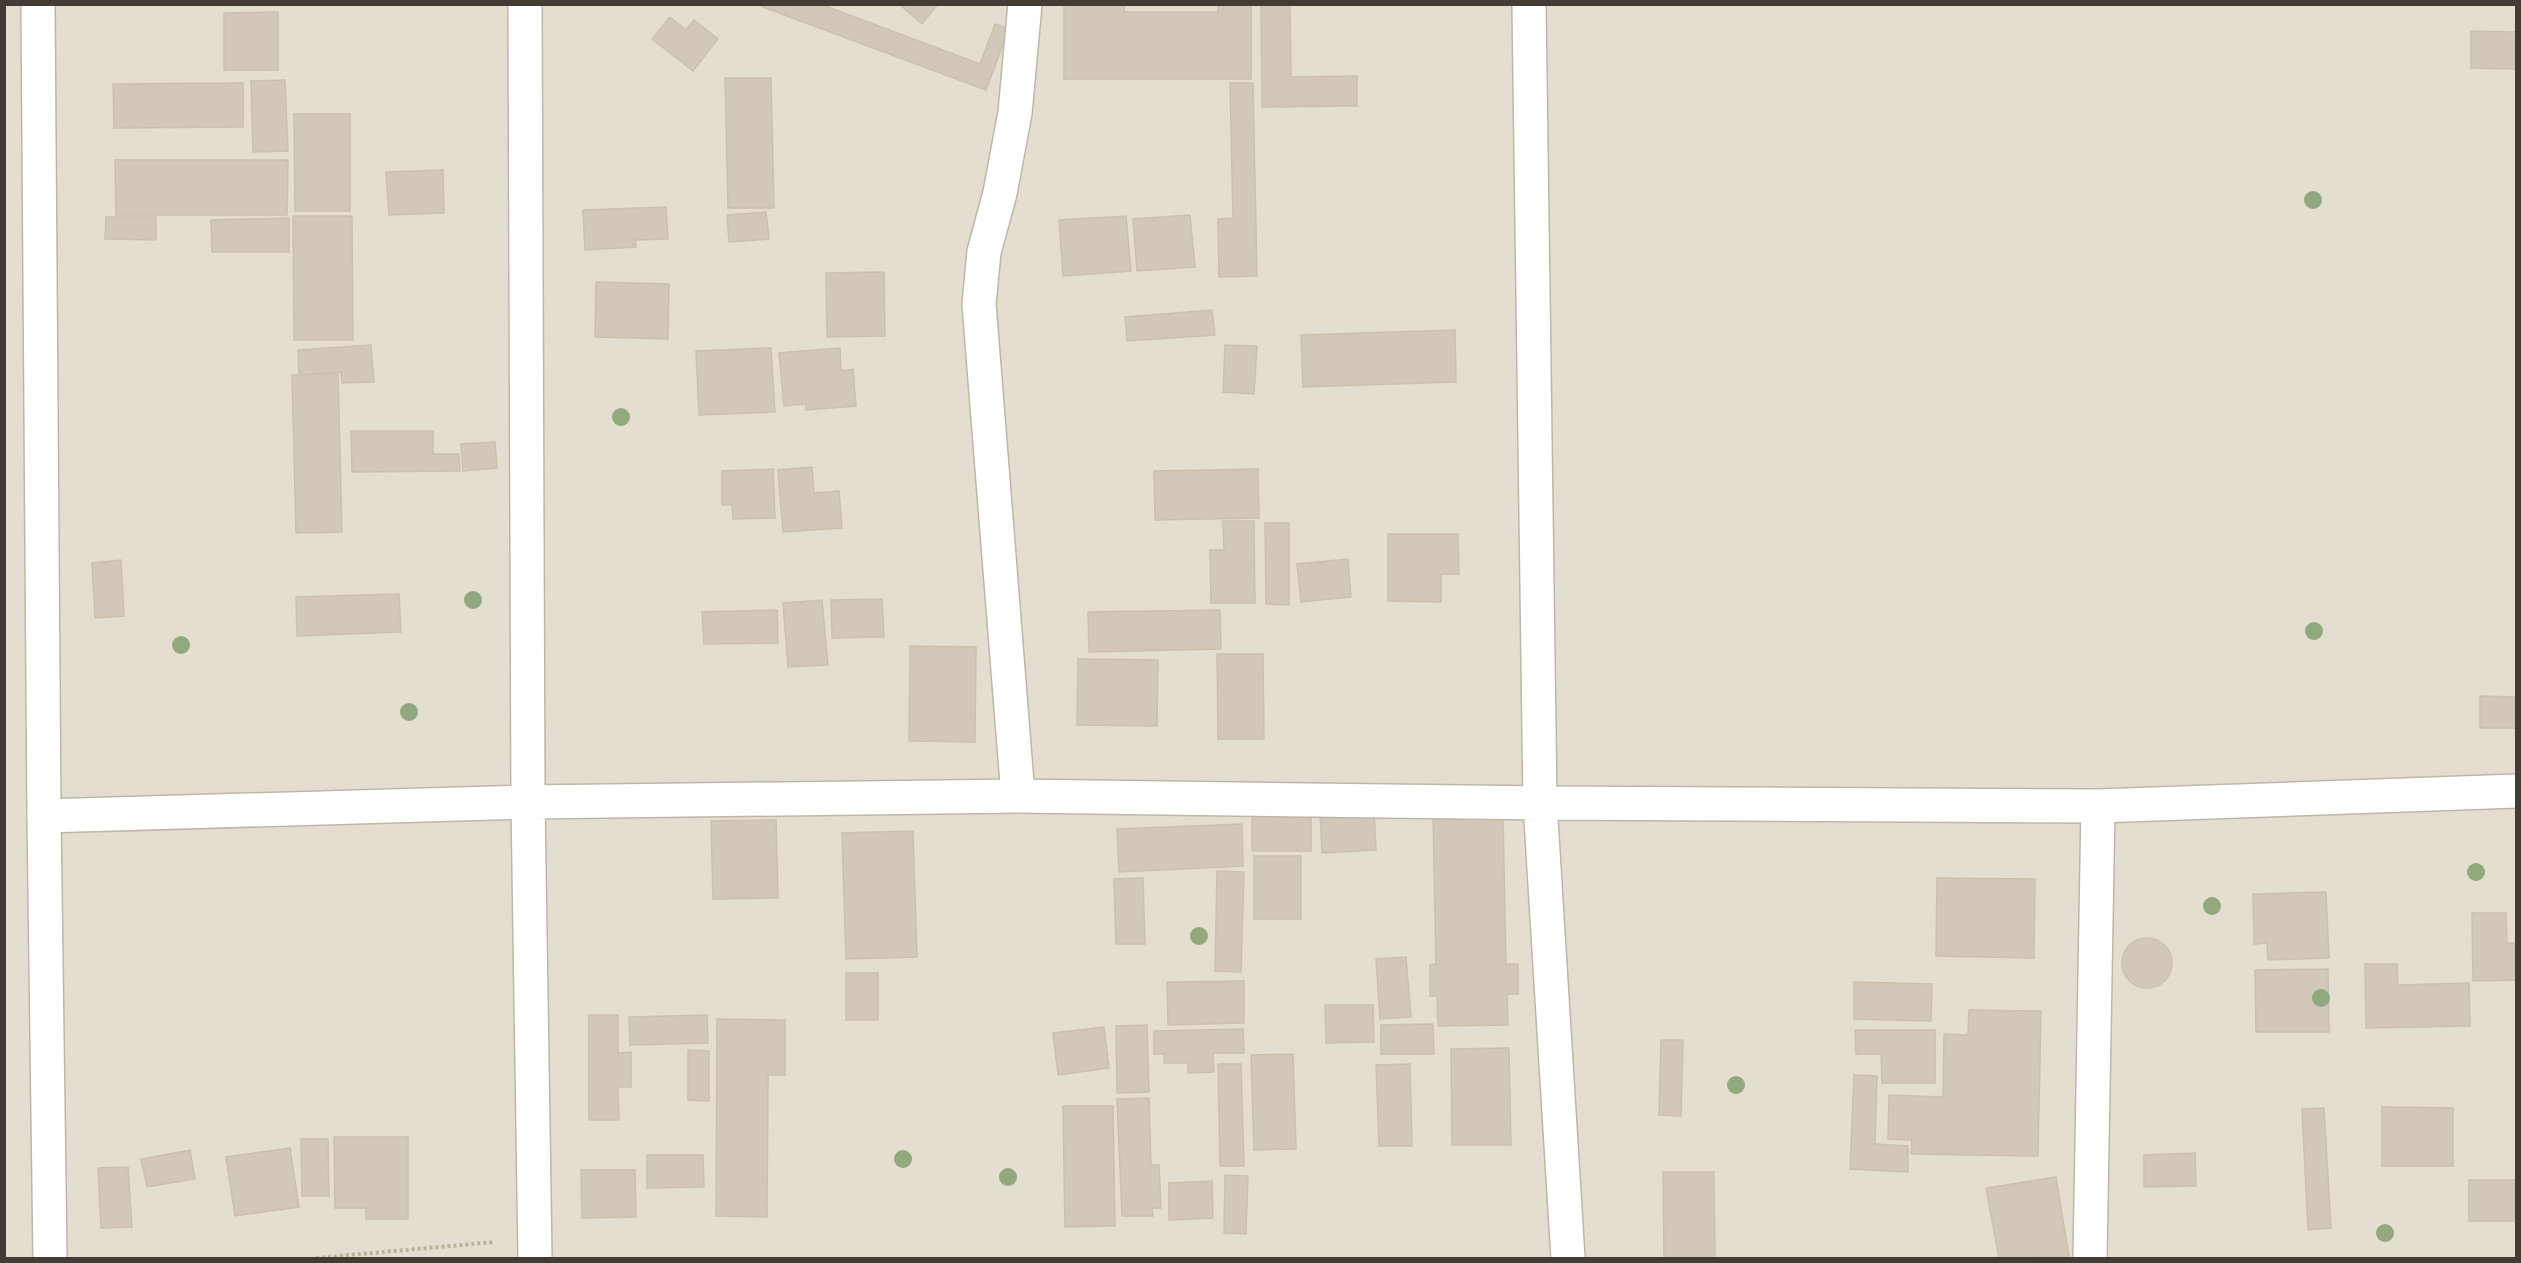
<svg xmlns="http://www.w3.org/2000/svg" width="2521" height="1263" viewBox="0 0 2521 1263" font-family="Figtree,sans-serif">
<rect width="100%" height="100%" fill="#f1ece3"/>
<path fill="#e4ded1" d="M5,5H2516V1258H5Z"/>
<path fill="#d2c8b9" stroke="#ccc0ad" stroke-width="1.5" d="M755,4H820L980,64L995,24L1009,29L986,90Z
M899,4H938L922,24Z
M1064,4H1125L1124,12H1218V4H1251V79H1064Z
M1261,4H1290L1291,77L1357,76V106L1262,107Z
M278,12V70H224V13Z
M670,17L686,30L694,20L718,39L693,71L652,39Z
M2471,31L2516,32V69L2471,68Z
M725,78H771L774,208H728Z
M285,80L288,151L253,152L251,81Z
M243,83V127L114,128L113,84Z
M1230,83H1253L1257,276L1219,277L1218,219L1233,218Z
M294,114H350V211H295Z
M115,160H288L287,215H116Z
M443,170L444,213L389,215L386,172Z
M666,207L668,239L635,240L636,247L585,250L583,210Z
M766,212L769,239L729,242L727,215Z
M1190,215L1195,267L1137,271L1133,219Z
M293,216H352L353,340H294Z
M1126,216L1131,271L1063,276L1059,220Z
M106,217H156V240L105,239Z
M289,218V252H212L211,220Z
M884,272L885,336L827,337L826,273Z
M596,282L669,284L668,339L595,337Z
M1212,310L1215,335L1127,341L1125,317Z
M1455,330L1456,382L1303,387L1301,335Z
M371,345L374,382L342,383L341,372L299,375L298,350Z
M1225,345L1257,346L1254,394L1223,392Z
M771,348L775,412L699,415L696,351Z
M840,348L841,371L853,369L856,406L806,410V404L784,406L779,353Z
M338,374L342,532L296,533L292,375Z
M351,431H433V454H459L460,471L352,472Z
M495,442L497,468L463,471L461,444Z
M812,467L814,493L839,491L842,528L783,532L778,470Z
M773,469L775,518L733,519L732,505H722V471Z
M1258,469L1259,518L1155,520L1154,471Z
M1223,521H1254L1255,603H1211L1210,550H1224Z
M1265,523H1289V605L1266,604Z
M1388,534H1458L1459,574H1441V602L1388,601Z
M1348,559L1351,597L1301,602L1297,564Z
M121,560L124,616L95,618L92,563Z
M399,594L401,632L297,636L296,597Z
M882,599L884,637L832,638L831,600Z
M822,600L828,665L788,667L783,603Z
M777,610L778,643L704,644L702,612Z
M1220,610L1221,649L1089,652L1088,612Z
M910,646L976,647L975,742L909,741Z
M1217,654H1263L1264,739H1218Z
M1078,659L1158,660L1157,726L1077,725Z
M2480,696L2516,697V728H2480Z
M1374,810L1376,850L1322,853L1320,812Z
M1252,812L1311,813V851H1252Z
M1503,816L1506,964H1518V994H1507L1508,1025L1438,1026L1437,996H1430V965L1436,964L1433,817Z
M776,820L778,898L713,899L711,821Z
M1242,824L1243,866L1119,872L1117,829Z
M913,831L917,957L846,959L842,833Z
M1254,856H1301V919H1254Z
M1217,871L1244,872L1241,972L1215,971Z
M1143,878L1145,944H1116L1114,879Z
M1937,878L2035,879L2034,958L1936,956Z
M2326,892L2329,958L2268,960L2267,943L2254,944L2253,894Z
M2472,913H2506L2507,943H2516V980L2473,981Z
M2122 963a25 25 0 1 1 50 0a25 25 0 1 1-50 0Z
M1406,957L1411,1017L1380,1019L1376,959Z
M2365,964H2397L2398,985L2469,983L2470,1026L2366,1028Z
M2328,969L2329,1032H2256L2255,970Z
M846,973H878V1020H846Z
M1244,981V1023L1168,1025L1167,982Z
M1854,982L1932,984L1931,1021L1854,1019Z
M1325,1005H1373L1374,1042L1326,1043Z
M1969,1010L2041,1011L2038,1156L1911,1154L1912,1140L1888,1139L1889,1095L1943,1097L1944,1034L1968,1035Z
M589,1015H618V1053L631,1052V1087H618L619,1120H589Z
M707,1015L708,1043L630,1045L629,1017Z
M717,1019L785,1020V1075H768L767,1217L716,1216Z
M1433,1024L1434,1054H1381V1025Z
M1147,1025L1149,1092L1117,1093L1116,1026Z
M1104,1027L1109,1068L1058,1075L1053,1033Z
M1243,1029L1244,1053H1213L1214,1072L1188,1073V1063H1164V1054H1154V1031Z
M1855,1030H1935V1083H1882L1881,1054H1856Z
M1661,1040H1683L1681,1116L1659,1115Z
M1509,1048L1511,1145H1452L1451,1049Z
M688,1050L709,1051V1101L688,1100Z
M1293,1054L1296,1149L1254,1150L1251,1055Z
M1218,1064H1241L1244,1166H1220Z
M1410,1064L1412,1146H1379L1376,1065Z
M1854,1075L1877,1076L1875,1144L1908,1146V1172L1850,1169Z
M1149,1098L1151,1165H1159L1161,1208H1152L1153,1216H1122L1117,1099Z
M1063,1106H1113L1115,1226L1065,1227Z
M2382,1107L2453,1108V1166H2382Z
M2324,1108L2331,1228L2308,1230L2302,1109Z
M334,1137H408V1219H366V1208H335Z
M301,1139H328L329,1196H302Z
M290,1148L299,1207L235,1216L226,1157Z
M190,1150L195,1179L147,1187L141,1159Z
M2195,1153L2196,1186L2144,1187V1155Z
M647,1155H703L704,1187L647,1188Z
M128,1167L132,1227L101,1228L98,1168Z
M581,1170H635L636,1217L582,1218Z
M1663,1172H1714L1715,1258H1664Z
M1225,1175L1248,1176L1246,1234L1224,1233Z
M2056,1177L2069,1257L1999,1258L1986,1188Z
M2469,1180H2516V1221H2469Z
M1212,1181L1213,1218L1169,1220V1183Z"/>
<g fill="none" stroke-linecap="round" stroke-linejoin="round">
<defs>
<path id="minor" d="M525,4L528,802L535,1258
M1529,4L1540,803L1568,1258
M1018,796L979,304L984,252L1000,193L1015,113L1025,4
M44,816L528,802L1018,796L1540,803L2098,806L2516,791
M2090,1258L2098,806"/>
<path id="tertiary" d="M38,4L44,816L50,1258"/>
</defs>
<use href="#minor" stroke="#beb7a9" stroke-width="36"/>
<use href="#tertiary" stroke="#beb7a9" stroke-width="36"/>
<path stroke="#bcb098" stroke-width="4" stroke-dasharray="3 3" stroke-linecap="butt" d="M316,1258L495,1242"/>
<use href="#minor" stroke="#fff" stroke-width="33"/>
<use href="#tertiary" stroke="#fff" stroke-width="33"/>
</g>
<g fill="#92a87d">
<circle cx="2313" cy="200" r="9"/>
<circle cx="621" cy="417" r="9"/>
<circle cx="473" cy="600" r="9"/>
<circle cx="2314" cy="631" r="9"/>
<circle cx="181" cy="645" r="9"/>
<circle cx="409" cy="712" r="9"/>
<circle cx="2476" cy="872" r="9"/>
<circle cx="2212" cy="906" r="9"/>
<circle cx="1199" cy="936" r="9"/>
<circle cx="2321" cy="998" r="9"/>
<circle cx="1736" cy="1085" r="9"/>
<circle cx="903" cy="1159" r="9"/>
<circle cx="1008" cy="1177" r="9"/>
<circle cx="2385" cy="1233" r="9"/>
</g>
<rect width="2521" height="1263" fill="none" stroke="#423c34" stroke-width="12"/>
</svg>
